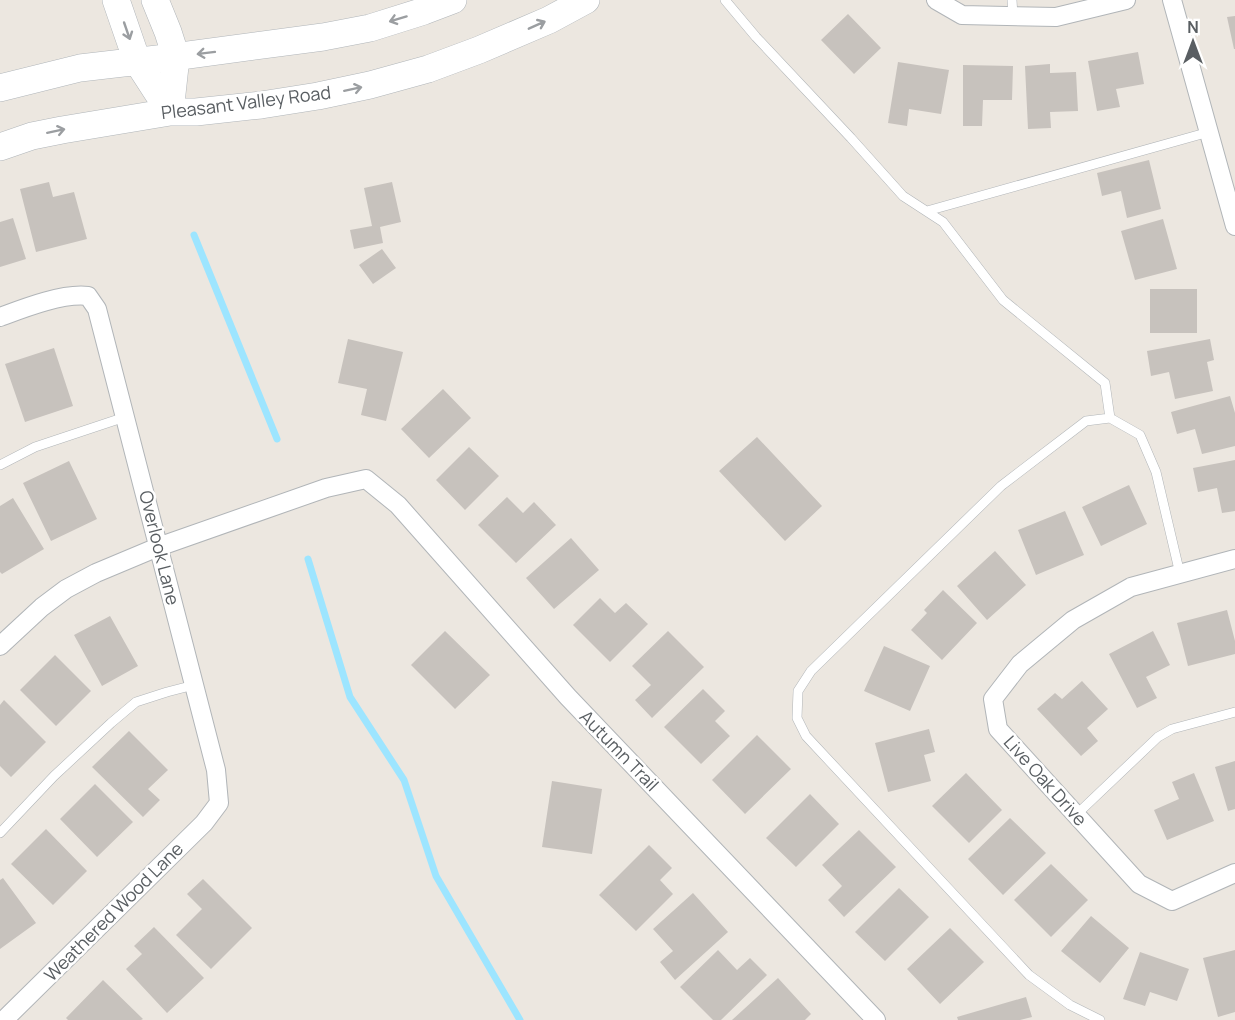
<svg xmlns="http://www.w3.org/2000/svg" width="1235" height="1020" viewBox="0 0 1235 1020" font-family="Manrope,sans-serif">
<rect width="100%" height="100%" fill="#ece7e0"/>
<g fill="none" stroke-linecap="round" stroke-linejoin="round">
<path stroke="#9de5ff" stroke-width="7" d="M194,235L277,439
M308,559L350,697L404,780L436,876L520,1020"/>
</g>
<path fill="#c7c2bd" d="M848,14L881,48L854,74L821,40Z
M1235,16V49H1234L1227,17Z
M1138,52L1144,84L1116,89L1120,107L1097,111L1088,61Z
M898,62L949,70L941,114L909,109L907,126L888,123Z
M1050,64V73L1076,72L1078,111L1050,112L1051,128L1028,129L1025,66Z
M963,65L1013,66L1012,100H983L982,126H963Z
M1149,160L1161,209L1127,218L1121,191L1102,196L1097,173Z
M49,182L53,197L74,192L87,239L36,252L20,189Z
M392,182L401,222L380,227L383,243L354,249L350,230L372,226L364,188Z
M13,218L26,259L0,267V222Z
M1163,219L1177,269L1135,280L1121,231Z
M382,249L396,268L373,284L359,265Z
M1150,289H1197V333H1150Z
M348,339L403,352L386,421L361,415L367,389L338,383Z
M1210,339L1214,360L1207,362L1213,391L1175,399L1169,372L1151,376L1147,351Z
M54,348L73,406L25,422L5,364Z
M443,389L471,418L429,458L401,429Z
M1230,396L1235,413V446L1202,454L1195,429L1177,434L1171,412Z
M757,437L822,506L785,541L719,471Z
M469,447L499,476L465,510L436,480Z
M1235,460V511L1222,513L1217,488L1198,492L1193,468Z
M69,461L97,519L51,541L23,483Z
M1129,485L1147,524L1101,546L1082,507Z
M507,497L523,513L534,502L556,525L516,563L478,525Z
M13,498L44,549L2,574L0,572V506Z
M1065,511L1084,555L1036,575L1018,530Z
M571,538L599,570L554,609L526,578Z
M995,551L1026,585L987,620L957,586Z
M943,590L977,623L942,660L911,630L927,613L924,610Z
M600,598L615,613L626,603L648,624L610,662L573,625Z
M1227,610L1235,641V654L1188,666L1177,623Z
M110,616L138,666L102,686L74,635Z
M445,631L490,675L455,709L411,665Z
M668,631L704,667L652,718L635,700L651,685L632,666Z
M1153,631L1170,665L1146,677L1157,698L1137,708L1109,654Z
M884,646L930,666L910,711L864,691Z
M55,655L91,691L56,726L20,690Z
M1082,681L1108,709L1087,728L1098,741L1081,756L1037,709L1055,693L1062,699Z
M703,689L725,711L715,721L730,736L701,764L664,727Z
M4,700L46,742L11,777L0,766V705Z
M929,729L935,752L924,755L931,781L888,792L875,743Z
M129,731L168,770L148,789L160,800L143,817L92,767Z
M757,735L791,769L745,814L712,780Z
M1235,761V809L1228,811L1215,767Z
M966,773L1002,810L969,843L932,806Z
M1194,773L1214,821L1167,840L1154,810L1179,799L1172,782Z
M552,781L602,789L592,854L542,847Z
M95,784L133,822L97,857L60,819Z
M810,794L839,824L796,867L766,838Z
M1010,818L1046,853L1003,895L968,859Z
M46,829L87,871L53,905L11,864Z
M859,830L896,867L844,917L828,900L842,886L822,865Z
M649,845L672,868L660,880L673,894L636,931L599,895Z
M1051,864L1088,900L1051,937L1014,900Z
M3,878L36,923L0,949V880Z
M203,879L252,928L211,969L176,935L202,909L187,894Z
M899,888L929,917L885,961L855,932Z
M693,893L728,932L675,980L660,962L673,951L653,929Z
M1091,916L1129,948L1100,983L1061,951Z
M154,927L204,978L167,1013L126,969L142,954L134,946Z
M950,928L984,962L940,1004L907,969Z
M718,950L737,970L750,958L767,975L721,1020H713L680,987Z
M1235,950V1012L1218,1017L1203,958Z
M1140,952L1189,969L1177,1001L1150,992L1145,1006L1123,999Z
M778,978L811,1014L805,1020H732Z
M103,980L143,1019L141,1020H68L66,1018Z
M1026,997L1032,1017L1020,1020H958L957,1017Z"/>
<g fill="none" stroke-linecap="round" stroke-linejoin="round">
<defs>
<path id="service" d="M725,0L756,37L851,138L903,196L943,222L1003,300L1105,383L1110,418
M1012,0L1013,16
M927,211L1209,132
M0,465L35,447L125,417
M1076,815L1158,737L1172,729L1235,712
M0,833L54,776L111,723L136,702L167,692L194,685
M1100,1020L1070,1005L1029,975L806,736L797,718L798,691L811,671L1001,486L1086,421L1110,418L1140,435L1156,472L1180,574"/>
<path id="minor" d="M936,0L962,15L1056,17L1126,0
M1172,0L1235,226
M0,317C24,308 62,293 88,296L97,309L216,770L219,803L204,823L6,1018
M1235,559L1131,587L1073,620L1020,664L993,699L998,729L1139,884L1172,901L1235,873
M0,646L42,607L66,589L96,573L158,547L326,488L366,479L398,505L568,697L876,1020"/>
<path id="secondary" d="M116,0L137,61L170,112
M155,0L168,32L176,57L170,112
M0,88L80,68L166,58L323,37L370,28L424,11L453,0
M0,147L32,136L62,130L170,112H196L261,105L318,96L370,85L428,69L479,50L549,20L586,0"/>
</defs>
<use href="#service" stroke="#b1b5b8" stroke-width="10"/>
<use href="#minor" stroke="#b1b5b8" stroke-width="20"/>
<use href="#secondary" stroke="#b0b5b9" stroke-width="28"/>
<use href="#service" stroke="#fff" stroke-width="9"/>
<use href="#minor" stroke="#fff" stroke-width="18"/>
<use href="#secondary" stroke="#fff" stroke-width="27"/>
</g>
<defs><path id="oneway-shaft" d="M-6 0H5M1.5-3L5.5 0L1.5 3" fill="none" stroke-width="1.6" stroke-linecap="round" stroke-linejoin="round" transform="scale(1.5)"/></defs>
<g stroke="#9b9ea1">
<use href="#oneway-shaft" transform="translate(398 19) rotate(163)"/>
<use href="#oneway-shaft" transform="translate(537 25) rotate(-24)"/>
<use href="#oneway-shaft" transform="translate(127 31) rotate(71)"/>
<use href="#oneway-shaft" transform="translate(206 53) rotate(173)"/>
<use href="#oneway-shaft" transform="translate(353 89) rotate(-12)"/>
<use href="#oneway-shaft" transform="translate(56 131) rotate(-12)"/>
</g>
<g text-anchor="middle" stroke-width="5" stroke-linejoin="round" paint-order="stroke">
<g font-size="18" fill="#595e62" stroke="#fff">
<text transform="translate(246 103) rotate(-7)" y="6">Pleasant Valley Road</text>
<text transform="translate(159 548) rotate(76)" y="6">Overlook Lane</text>
<text transform="translate(619 751) rotate(46)" y="6">Autumn Trail</text>
<text transform="translate(1045 781) rotate(48)" y="6">Live Oak Drive</text>
<text transform="translate(114 912) rotate(-45)" y="6">Weathered Wood Lane</text>
</g>
</g>
<g transform="translate(1193 42)" stroke="#ffffff" stroke-width="4.5" paint-order="stroke">
<path d="M0-4.5L10 22L0 15L-10 22Z" fill="#595e62"/>
<text y="-9" font-size="16" font-weight="bold" text-anchor="middle" fill="#595e62">N</text>
</g>
</svg>
